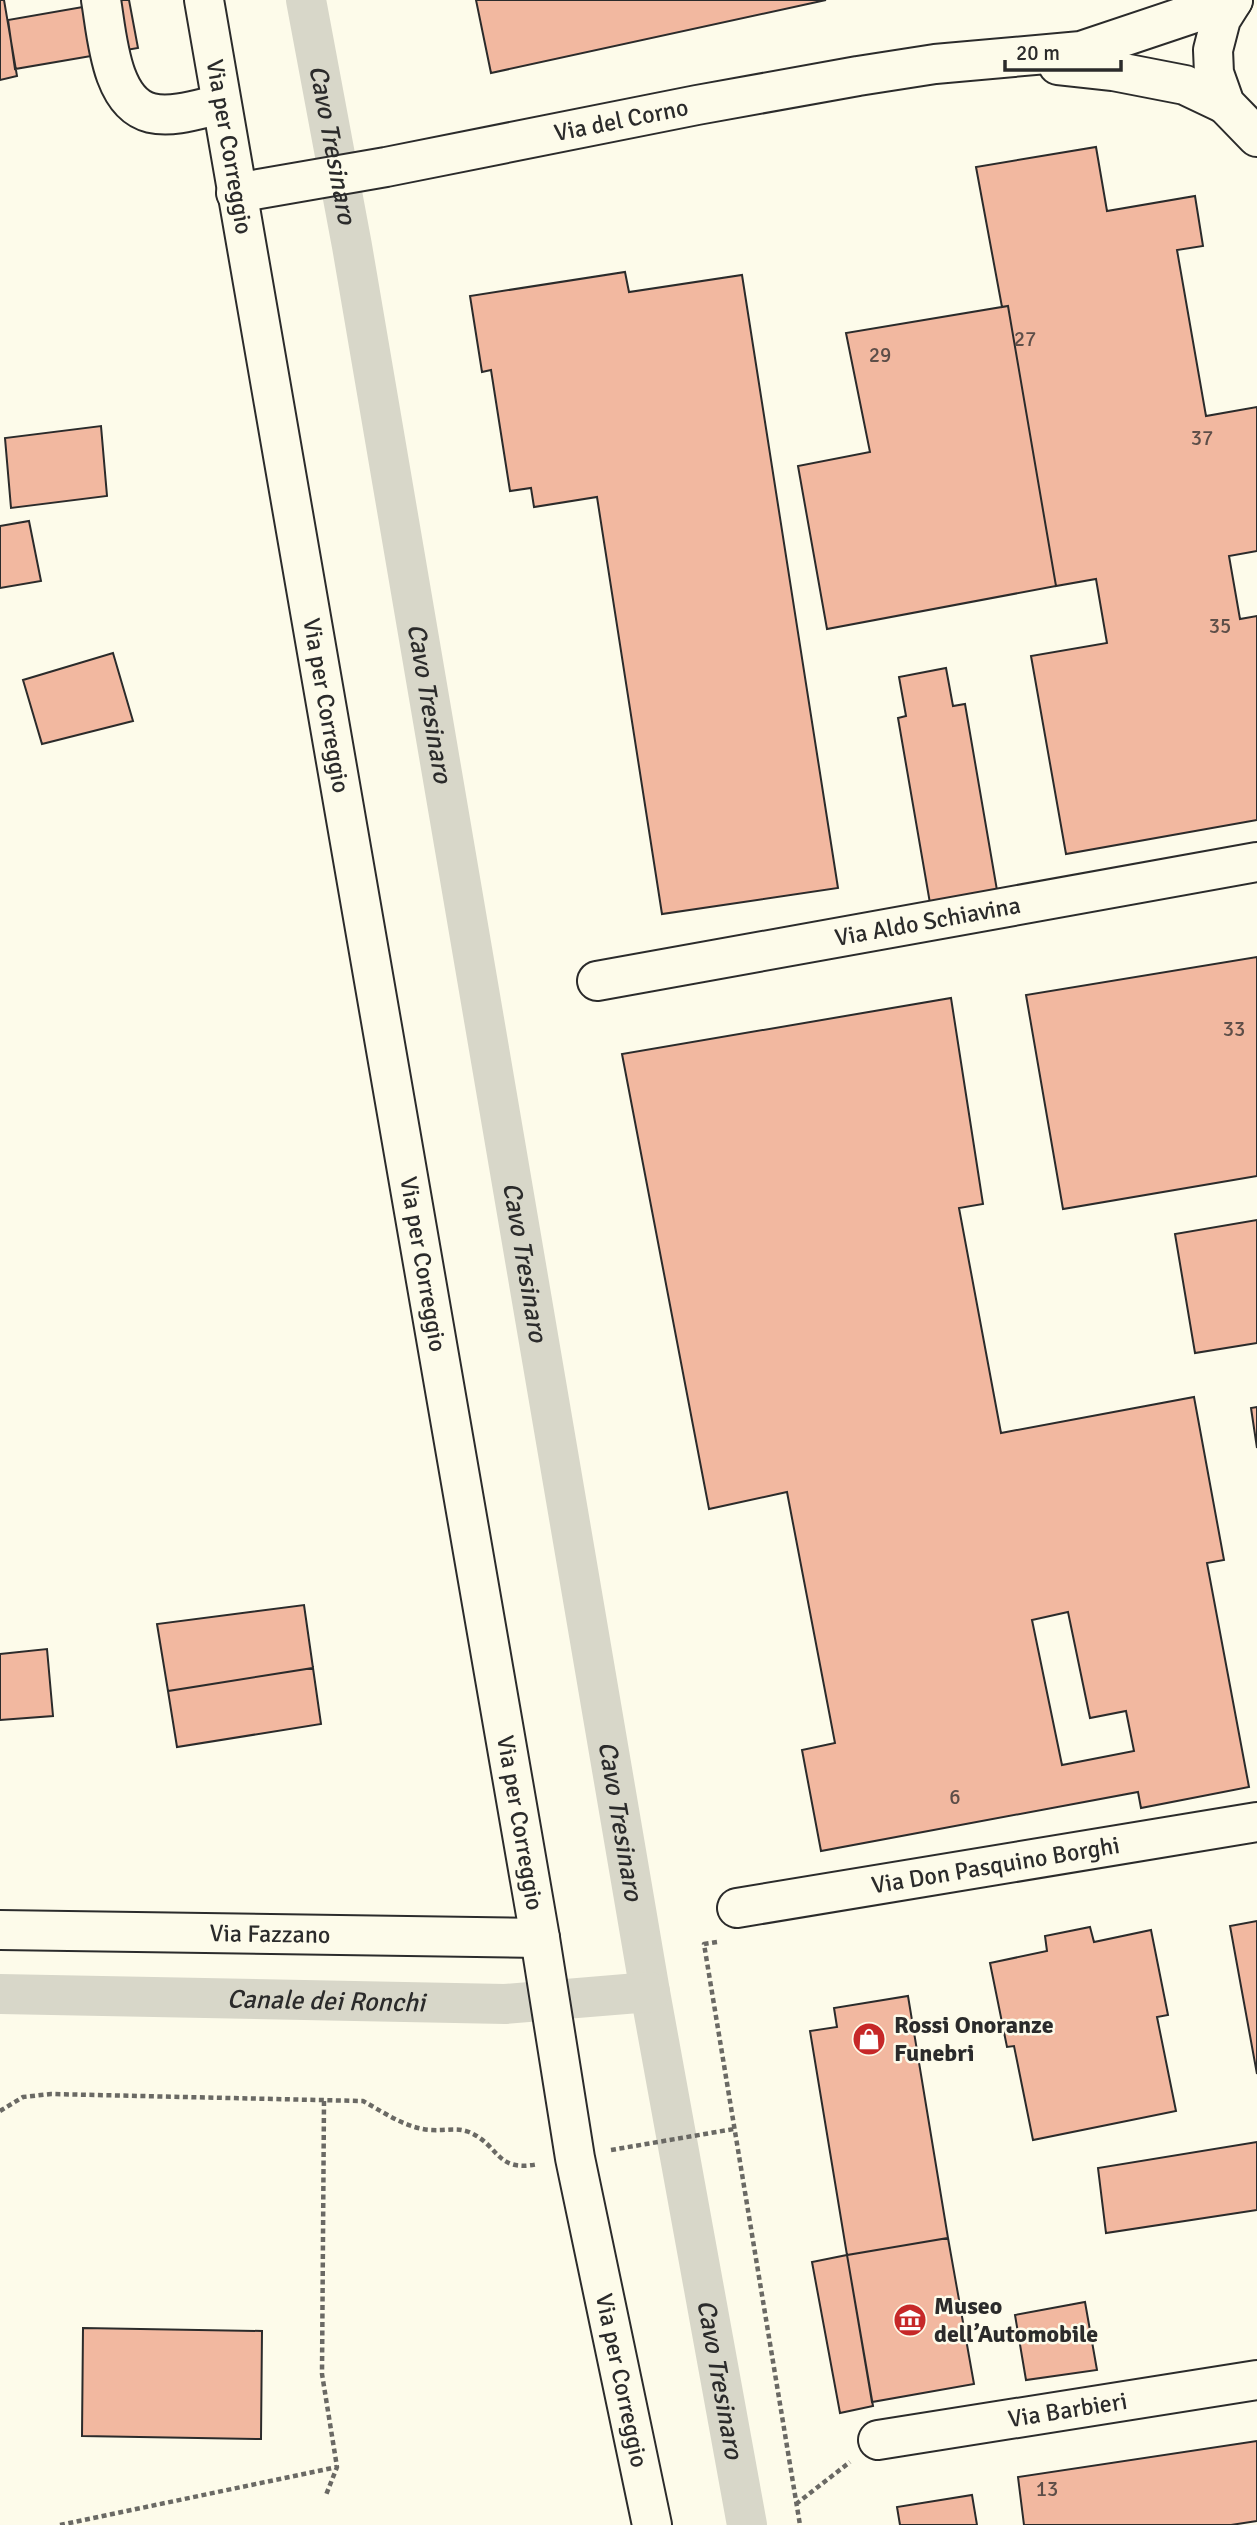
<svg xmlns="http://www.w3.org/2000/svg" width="1257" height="2525" viewBox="0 0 1257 2525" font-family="Signika,sans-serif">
<rect width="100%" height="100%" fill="#fdfbea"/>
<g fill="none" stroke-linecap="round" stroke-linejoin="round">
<g stroke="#d8d7c9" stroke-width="40">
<path id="s1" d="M306,0L352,246L650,1992L747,2525"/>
<path id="s2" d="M0,1994L505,2004L650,1992"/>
</g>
</g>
<path fill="#f2b8a0" stroke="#2b2b2b" stroke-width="2" fill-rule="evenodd" d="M0,0H4L17,76L0,80Z
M123,0H129L138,48L15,69L8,20Z
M476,0H826L491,73Z
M1096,147L1107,211L1195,196L1203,246L1177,250L1206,416L1257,407V551L1229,556L1240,619L1257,616V820L1066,854L1031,656L1107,643L1096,579L1056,586L1008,306L1002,307L976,167Z
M625,272L629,292L742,275L838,888L662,914L597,497L534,507L531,488L510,491L491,370L482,372L470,296Z
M1008,306L1056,586L827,629L798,466L870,452L846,333Z
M101,426L107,496L11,508L5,438Z
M29,521L41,581L0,588V526Z
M113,653L133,721L42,744L23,680Z
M946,668L953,706L965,704L998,896L931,909L898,718L906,716L899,677Z
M1257,957V1176L1063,1209L1026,995Z
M951,998L983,1204L959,1208L1001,1433L1194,1397L1224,1560L1207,1563L1249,1787L1141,1808L1138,1792L821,1851L802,1750L835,1743L787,1492L709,1509L622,1054ZM1068,1612L1090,1718L1126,1711L1134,1751L1062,1765L1032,1620Z
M1257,1220V1343L1195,1353L1175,1234Z
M1257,1407V1448L1251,1408Z
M304,1605L313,1668L168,1691L157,1624Z
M47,1649L53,1716L0,1720V1654Z
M313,1668L321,1724L177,1747L168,1691Z
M1257,1921V2074L1230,1926Z
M1090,1927L1094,1942L1151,1930L1168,2015L1157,2017L1176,2111L1033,2140L1014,2046L1007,2047L990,1963L1047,1951L1045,1936Z
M908,1996L948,2238L847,2255L810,2031L837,2027L834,2008Z
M1257,2142V2210L1106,2233L1098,2168Z
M948,2238L974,2384L872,2402L847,2255Z
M847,2255L873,2406L840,2413L812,2262Z
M1085,2302L1097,2370L1026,2380L1015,2315Z
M83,2328L262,2331L261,2439L82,2436Z
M1257,2441V2521L1231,2525H1024L1018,2477Z
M972,2495L977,2525H900L897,2507Z"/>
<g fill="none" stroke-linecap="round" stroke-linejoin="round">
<defs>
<g id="minor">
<path d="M101,0C107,34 110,103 151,113C173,118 199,109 221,104"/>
<path id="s3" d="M204,0L540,1938L575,2158L652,2525"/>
<path d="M1233,0L1221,19L1213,50L1214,73L1225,104L1257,137"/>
<path d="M1058,65L1113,71L1185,85L1225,104"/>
<path id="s4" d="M236,193L386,167L697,105L858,76L935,64L1081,51L1233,0"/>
<path id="s5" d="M597,981L1257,862"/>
<path id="s6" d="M737,1908L1257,1822"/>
<path id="s7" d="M0,1930L540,1938"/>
<path id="s8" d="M878,2440L1257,2380"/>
</g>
</defs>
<use href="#minor" stroke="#2b2b2b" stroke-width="42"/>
<path stroke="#6a6964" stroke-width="4.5" stroke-dasharray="5 3.5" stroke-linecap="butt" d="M717,1942L704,1944L800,2525
M324,2101L322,2374L337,2467L326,2495
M0,2111L23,2097L51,2094L363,2101C385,2113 407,2129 432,2130C446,2131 456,2127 469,2132C500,2145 495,2173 538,2164
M611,2150L734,2129
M796,2504L850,2462
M60,2525L337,2467"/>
<use href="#minor" stroke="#fdfbea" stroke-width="38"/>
</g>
<defs>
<symbol id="shop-disc" viewBox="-11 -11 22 22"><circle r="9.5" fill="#c62828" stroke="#fdfbea"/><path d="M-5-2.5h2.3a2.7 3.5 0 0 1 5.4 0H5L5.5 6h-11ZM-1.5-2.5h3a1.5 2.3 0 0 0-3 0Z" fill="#fff"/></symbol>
<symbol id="museum-disc" viewBox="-11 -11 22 22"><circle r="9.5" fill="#c62828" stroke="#fdfbea"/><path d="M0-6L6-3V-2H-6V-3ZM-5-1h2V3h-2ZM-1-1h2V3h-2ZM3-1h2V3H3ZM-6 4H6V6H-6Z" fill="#fff"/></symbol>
</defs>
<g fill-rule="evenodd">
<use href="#shop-disc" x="850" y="2020" width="38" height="38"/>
<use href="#museum-disc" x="891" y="2301" width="38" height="38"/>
</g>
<g text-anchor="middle" stroke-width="5" stroke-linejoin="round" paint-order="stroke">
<g font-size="21" fill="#5d4e48">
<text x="1025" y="346">27</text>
<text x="880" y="362">29</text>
<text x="1202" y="445">37</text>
<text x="1220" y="633">35</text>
<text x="1234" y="1036">33</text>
<text x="955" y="1804">6</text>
<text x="1047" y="2496">13</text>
</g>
<g font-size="24" fill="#2b2b2b" stroke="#fdfbea">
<text dy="8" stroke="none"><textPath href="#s4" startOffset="392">Via del Corno</textPath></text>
<text dy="8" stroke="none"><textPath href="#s3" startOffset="149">Via per Correggio</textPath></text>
<text dy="8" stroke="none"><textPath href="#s3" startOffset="716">Via per Correggio</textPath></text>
<text dy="8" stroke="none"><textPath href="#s5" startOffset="336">Via Aldo Schiavina</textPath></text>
<text dy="8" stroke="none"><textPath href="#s3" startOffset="1283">Via per Correggio</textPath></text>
<text dy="8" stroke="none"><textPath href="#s3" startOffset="1850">Via per Correggio</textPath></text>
<text dy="8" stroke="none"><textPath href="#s6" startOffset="262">Via Don Pasquino Borghi</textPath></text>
<text dy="8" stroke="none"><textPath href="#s7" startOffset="270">Via Fazzano</textPath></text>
<text dy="8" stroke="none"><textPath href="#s3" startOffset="2417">Via per Correggio</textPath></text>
<text dy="8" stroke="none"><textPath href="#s8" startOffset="192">Via Barbieri</textPath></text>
</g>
<g font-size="24" font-weight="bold" fill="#2b2b2b" stroke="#fdfbea" text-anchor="start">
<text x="894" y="2033">Rossi Onoranze<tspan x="894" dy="28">Funebri</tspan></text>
<text x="934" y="2314">Museo<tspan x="934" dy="28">dell’Automobile</tspan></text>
</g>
<g font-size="26" font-style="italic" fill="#2b2b2b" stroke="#fdfbea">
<text dy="9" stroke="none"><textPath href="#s1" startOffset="147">Cavo Tresinaro</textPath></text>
<text dy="9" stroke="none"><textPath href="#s1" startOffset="714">Cavo Tresinaro</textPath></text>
<text dy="9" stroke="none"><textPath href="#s1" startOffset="1281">Cavo Tresinaro</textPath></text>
<text dy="9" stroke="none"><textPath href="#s1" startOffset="1848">Cavo Tresinaro</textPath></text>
<text dy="9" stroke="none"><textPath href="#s2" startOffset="326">Canale dei Ronchi</textPath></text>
<text dy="9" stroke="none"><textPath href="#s1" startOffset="2415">Cavo Tresinaro</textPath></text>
</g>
</g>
<path d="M1005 60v10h116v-10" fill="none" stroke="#2b2b2b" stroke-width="3.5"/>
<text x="1016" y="60" font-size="21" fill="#2b2b2b" stroke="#fdfbea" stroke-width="5" paint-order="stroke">20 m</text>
</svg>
